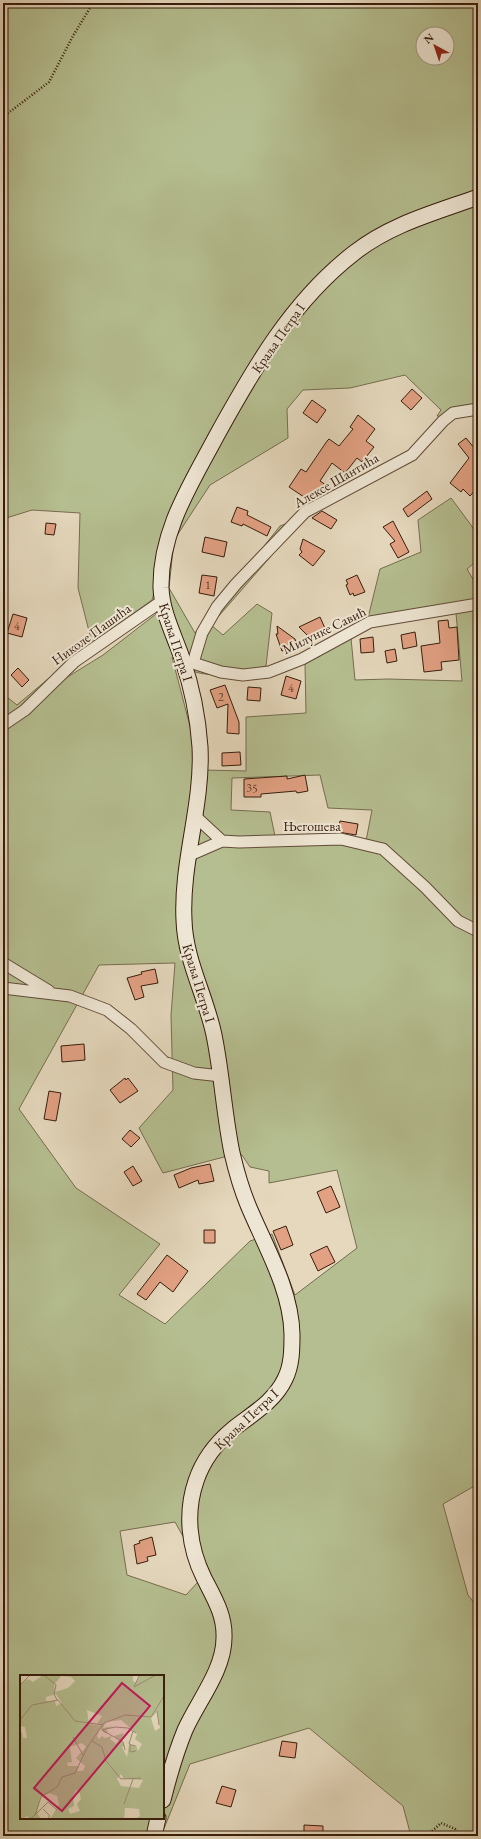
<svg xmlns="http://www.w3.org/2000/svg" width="481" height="1839" viewBox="0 0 481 1839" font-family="'EB Garamond',serif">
<rect width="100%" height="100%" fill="#e5d8bd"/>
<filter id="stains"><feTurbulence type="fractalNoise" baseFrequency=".005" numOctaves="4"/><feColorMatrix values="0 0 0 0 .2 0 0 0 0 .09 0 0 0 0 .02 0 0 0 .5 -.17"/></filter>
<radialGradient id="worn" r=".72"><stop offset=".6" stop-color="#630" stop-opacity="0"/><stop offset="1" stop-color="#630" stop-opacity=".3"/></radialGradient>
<path fill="#b5be90" stroke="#766d4e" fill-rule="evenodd" d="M3,3H478V413L455,417L437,416L441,410L405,375L350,388L303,390L287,409L288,438L210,485L174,540L169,588L195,633L280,526L306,516L211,625L223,635L257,604L272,613L266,666C243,672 215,679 192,671C185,668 178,660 172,657L205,784L203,770L246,771V717L306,713L305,664L351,638L355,680L388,679L462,681L456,613L368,618L380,569L421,552L418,520L451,498L471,525L478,537V560L467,569L478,588V1484L443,1504L468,1595L478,1608V1836H411L403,1806L309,1728L190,1764L161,1836H3V694L17,705L48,679L61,681L103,655L156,614L157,594L175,528L199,485H186L152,600L92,643L78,588L80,513L32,510L3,519ZM423,34H447V58H423ZM320,775L328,808L372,810L366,841L275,836L270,812L231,810L232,778ZM175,963L171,1015L173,1090L139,1128L163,1173L224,1157L242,1155L250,1167L269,1171V1183L337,1170L357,1248L295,1295L272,1234L250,1241L165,1324L119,1295L160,1244L76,1188L19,1109L99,965ZM175,1522L185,1540L198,1582L186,1595L127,1575L120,1531ZM21,1676H163V1818H21Z"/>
<path fill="#e2a183" stroke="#361c0b" d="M412,389L422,398L411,410L401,401Z
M312,400L326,410L317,423L303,413Z
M358,415L375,429L366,441L374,447L362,462L357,458L345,473L332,463L320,481L329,487L324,494L310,501L289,487L301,469L306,472L327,441L329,439L339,446L353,429L350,427Z
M466,438L475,449L478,445V487L470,496L463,489L461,492L450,483L469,458L458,444Z
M427,491L432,499L408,517L403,509Z
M237,507L248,511L247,515L271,527L267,536L243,524L242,526L231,522Z
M322,511L337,520L331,529L312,518Z
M393,521L409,552L398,558L390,544L395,541L383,527Z
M46,523L56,524L54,535L45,534Z
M205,537L227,542L224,557L202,552Z
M303,539L325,551L313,566L299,555L302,552L300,549Z
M202,575L217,577L214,596L199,593Z
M357,575L365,592L354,596L353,593L350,595L346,585L348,584L346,580Z
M13,614L27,618L22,637L7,633Z
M320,617L327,633L316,638L314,634L308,636L299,627Z
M448,620L449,628L457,627L459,660L441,662L442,670L424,672L421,646L440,643L438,621Z
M277,626L295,639L298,646L282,651L276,634H278Z
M415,632L417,646L403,649L401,635Z
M373,637L374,652L361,653L360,639Z
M395,649L397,661L387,663L385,651Z
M18,668L29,680L22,687L11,675Z
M286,676L301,681L296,699L281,695Z
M225,685L239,722V734L227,733L228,704L217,708L210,690Z
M248,687L261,688L260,701L247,700Z
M240,752L241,765L222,766V753Z
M305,775L308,791L297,793L296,791L261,794V797H244V779L287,776V779Z
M340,821L358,824L356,835L338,832Z
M155,969L158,983L141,986L144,997L135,1000L127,978L142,974L141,972Z
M84,1044L85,1060L62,1062L61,1046Z
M125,1078L126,1080L128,1078L138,1091L120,1103L110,1090Z
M49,1091L61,1093L56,1121L44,1119Z
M130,1130L140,1138L131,1147L122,1139Z
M210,1164L214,1181L199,1184L198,1180L179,1188L174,1175L191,1168Z
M133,1166L142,1181L133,1186L124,1172Z
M331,1186L340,1207L326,1213L317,1192Z
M286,1226L293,1245L281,1250L273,1231Z
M204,1230H215V1243H204Z
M327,1246L335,1262L318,1271L310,1254Z
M167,1255L188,1271L173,1292L160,1282L146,1300L137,1294Z
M152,1537L156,1555L147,1557L148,1561L137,1564L134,1545L140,1543L139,1541Z
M282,1741L297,1743L295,1758L279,1756Z
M222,1786L236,1790L231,1807L216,1803Z
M304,1825L323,1826V1836H304Z"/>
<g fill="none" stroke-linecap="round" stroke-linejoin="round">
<defs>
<path id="street" d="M185,663H193L221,672L243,675L269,672L302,659L370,622L478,604
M193,663L202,633L217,607L236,584L305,512L412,455L443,421L453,413L478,409
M3,725L25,710L74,662L162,601
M195,816L222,841
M190,855L222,841L239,842L341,839L383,849L425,887L458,921L478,931
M3,963L49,991
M3,988L70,996L107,1010L131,1029L164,1062L194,1073L221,1076"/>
<path id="secondary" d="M163,1800C169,1776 176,1752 185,1730C198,1701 224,1670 224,1638C225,1615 214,1598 204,1578C189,1548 185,1513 196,1481C203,1460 216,1443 233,1429C252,1414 274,1402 285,1379C292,1365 292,1349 292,1334C291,1289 265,1246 248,1205C241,1188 236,1170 232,1153C224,1114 222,1074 214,1035C206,996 185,960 184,920C181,862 203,805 200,747C198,717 192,687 182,658C174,635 162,612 161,588C160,531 191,484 217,435C254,368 292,301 354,253C391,224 434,213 478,197
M154,1836L158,1818"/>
</defs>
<use href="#street" stroke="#624b38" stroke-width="13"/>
<use href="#secondary" stroke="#361c0b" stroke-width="17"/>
<path stroke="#361c0b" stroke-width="2.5" stroke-dasharray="1 2" stroke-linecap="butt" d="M3,117L49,82L73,36L93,3
M429,1836L431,1832L441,1823L455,1829L458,1836"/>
<use href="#street" stroke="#eee6d4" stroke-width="11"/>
<use href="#secondary" stroke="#eee6d4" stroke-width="15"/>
</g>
<g text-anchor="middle" stroke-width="4" stroke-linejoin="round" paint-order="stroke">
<g font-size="12" fill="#613d29">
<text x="208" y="589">1</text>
<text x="17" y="630">4</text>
<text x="291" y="692">4</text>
<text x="221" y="701">2</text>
<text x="252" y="792">35</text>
</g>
<g font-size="14" fill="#361c0b" stroke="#eee6d4">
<text transform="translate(278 338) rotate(-55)" y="5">Краља Петра I</text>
<text transform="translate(336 480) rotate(-30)" y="5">Алексе Шантића</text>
<text transform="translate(324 630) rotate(-26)" y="5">Милунке Савић</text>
<text transform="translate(91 634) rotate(-36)" y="5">Николе Пашића</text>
<text transform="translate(176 642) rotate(72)" y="5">Краља Петра I</text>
<text x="312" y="831">Његошева</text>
<text transform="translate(199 983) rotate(73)" y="5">Краља Петра I</text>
<text transform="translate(246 1419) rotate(-43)" y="5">Краља Петра I</text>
</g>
</g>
<g transform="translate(20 1675)">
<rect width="144" height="144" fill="#e5d8bd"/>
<path d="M23,0H113V6L116,8L120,0H144V144H115L120,141L119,134L109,133H105L104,144H30L39,130L37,121L29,118L20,122L17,138L21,144H8V141L0,144V57H2L3,63H7L5,52L0,51V9L8,4L13,7ZM41,1L51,2L55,6L48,13L35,17L34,10ZM36,19L42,28L36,31L35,26H26V22ZM67,35L82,41L77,49L82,51L69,49ZM137,37L140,53L135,56L131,43ZM101,45L117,59L115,64L122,69L118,76L116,70H109L107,82L102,72L105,71L101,65L104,58L94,61L99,65L96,69L90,64L92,61L85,63L82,61L79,64L77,61L80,54L86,59L88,56L85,55L93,51L83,53L86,47ZM62,68L66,72L56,83L65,91L63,96H57L59,91H48L47,88L52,87L50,72ZM101,99L104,104L123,105L119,113L101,111L97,104ZM56,115L59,116L61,124L57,129L60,136L50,139L48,134L54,131L53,121Z" fill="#b5be90" fill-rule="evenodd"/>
<path fill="none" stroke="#9f8d76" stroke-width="1" d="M24,0L36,10L34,19L37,25M119,1L114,12L136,0M0,10L10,0M137,36L139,50M0,45L12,30L38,25L55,46L83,50M82,55L95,52L108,53L116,58M82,55L103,67L105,75M113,56L109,69L115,71M53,62L63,80M72,66L82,72L86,86L101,104L121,103M110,70V77L116,76M104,129L113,104M23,134L30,141L27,144M16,139L28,127L37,135M10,144L15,140L21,122L37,112L42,102L55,98L68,71L84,48L105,40L131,42L144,21"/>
<path fill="#c2185b" fill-opacity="0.15" stroke="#c2185b" stroke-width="2" d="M102,8L130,31L42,136L14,113Z"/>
<rect width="144" height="144" fill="none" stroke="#361c0b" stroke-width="2"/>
</g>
<rect width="481" height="1839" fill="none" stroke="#e5d8bd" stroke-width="16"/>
<rect x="4" y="4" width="473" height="1831" fill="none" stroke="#361c0b" stroke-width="2"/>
<rect x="8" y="8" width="465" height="1823" fill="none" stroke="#361c0b"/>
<g transform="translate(435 46) rotate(320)"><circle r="19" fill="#eee6d4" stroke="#a49584"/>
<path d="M0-3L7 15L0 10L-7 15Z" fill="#8f2418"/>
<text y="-6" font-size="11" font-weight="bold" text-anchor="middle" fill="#361c0b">N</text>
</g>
<rect width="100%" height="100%" filter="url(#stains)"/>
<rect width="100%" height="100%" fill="url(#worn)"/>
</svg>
